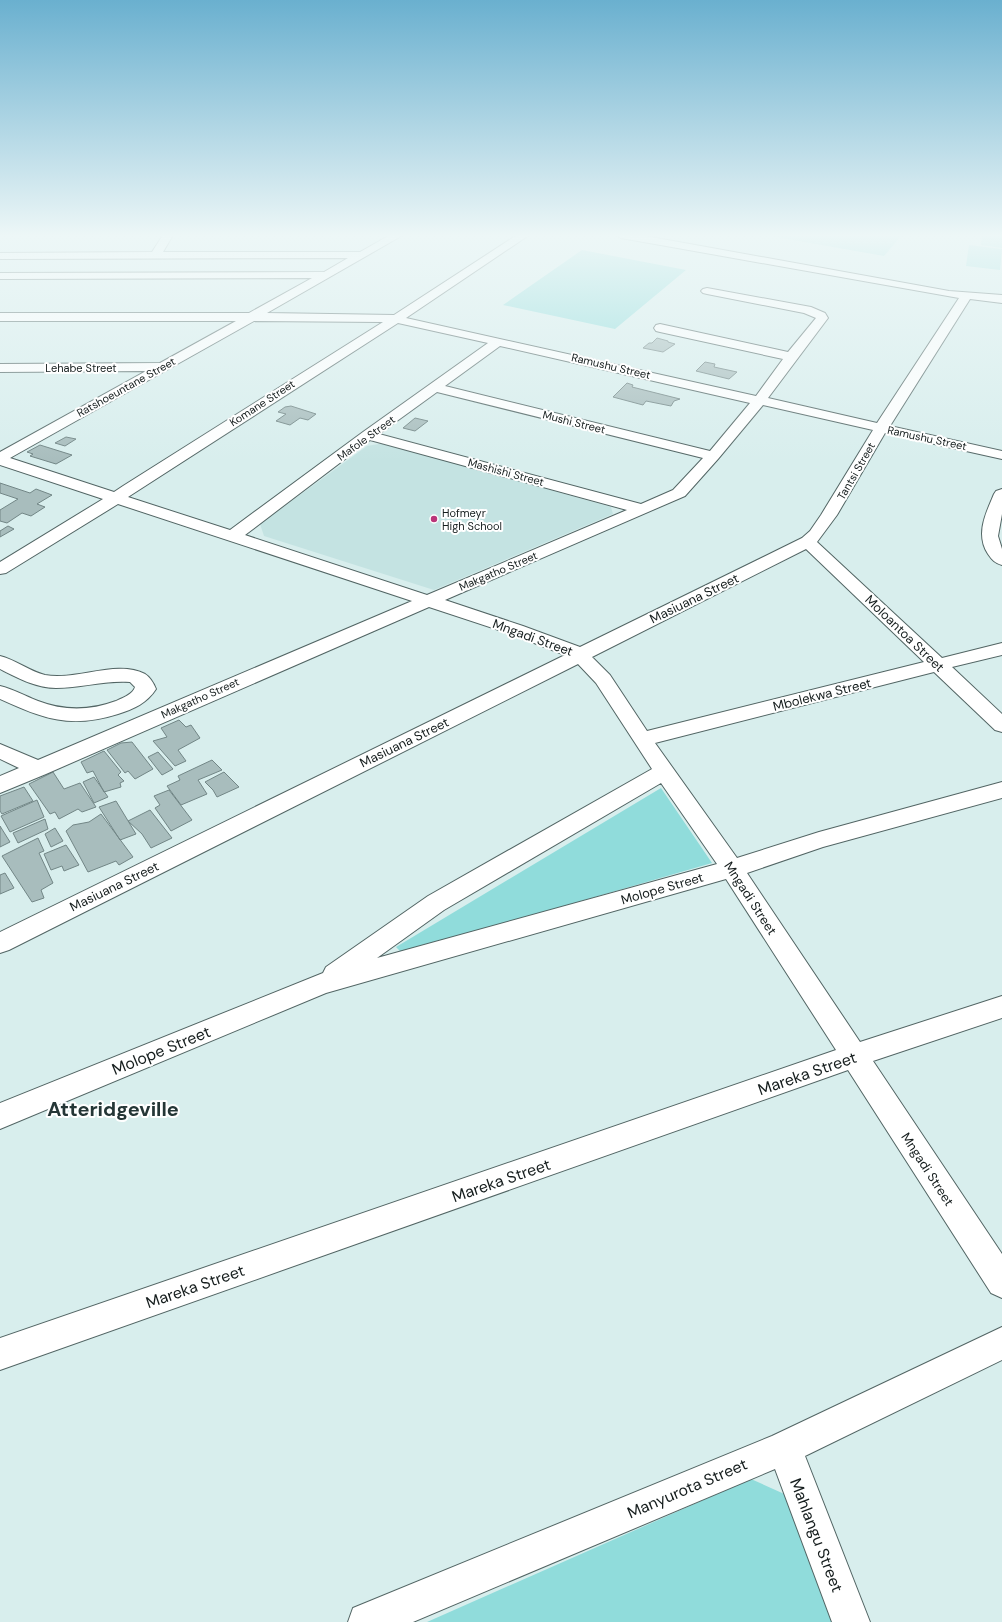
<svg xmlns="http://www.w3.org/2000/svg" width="1002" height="1622" viewBox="0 0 1002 1622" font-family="'DM Sans',sans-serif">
<rect width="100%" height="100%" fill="#d8eeed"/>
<path fill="#c4e3e2" d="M384,443L611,507L613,514L434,590L264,536L260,524L367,446Z"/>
<path fill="#90dcdb" d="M778,235H902L884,256L776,237Z
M982,235H1002V248L981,245Z
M969,245L1002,249L1000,270L966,266Z
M582,250L686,270L615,329L503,305Z
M661,788L712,863L402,953L396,947Z
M751,1479L791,1497L840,1622H427Z"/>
<path fill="#a8bdbd" stroke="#728686" d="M657,338L668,341V342L675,344L663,352L643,348L649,343H652Z
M705,362L715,364L714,367L737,372L729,379L696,371Z
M627,383L633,385L632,387L680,399L674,401L671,406L646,401L643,405L613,397Z
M291,406L316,414L308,420L300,418L290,425L276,421L286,414L278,412L285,407Z
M415,418L428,421L415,431L403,428Z
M66,437L76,439L65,446L55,443Z
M40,445L72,455L56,464L30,456L33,454L27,452Z
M0,483L30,493L36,489L52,495L37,504L45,507L31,516L22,513L7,523L0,521V510L18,499L0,493Z
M8,526L14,529L0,537V531Z
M179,720L186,727L191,725L200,738L178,750L186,761L175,766L153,741L167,737L161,728Z
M132,742L153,769L135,779L128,771L125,773L107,750L121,743Z
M104,751L121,772L118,775L124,781L120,783L121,787L104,792L93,771L87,773L81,762Z
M158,752L173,769L162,775L148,757Z
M212,760L222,770L198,780L207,794L181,805L167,786L180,780L178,776Z
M53,772L64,789L80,783L96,807L82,812L78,809L59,819L55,812L50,814L29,784Z
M224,772L239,787L217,797L213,790L205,782Z
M94,777L108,797L94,803L83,782Z
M24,787L33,801L2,814L0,811V796Z
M169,790L192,820L171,831L155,808L160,805L154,796Z
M37,800L44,817L10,832L1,816Z
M116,801L136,834L120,840L99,807Z
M150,810L172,838L151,848L142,834L128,821Z
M101,814L133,857L119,865L116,861L88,872L66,831L73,825L89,822Z
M45,819L48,829L18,843L13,833Z
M0,826L10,842L0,847Z
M55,828L63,841L51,847L45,834Z
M38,838L44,851L39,853L53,883L41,890L44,898L32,902L2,856Z
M66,845L79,865L64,871L62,866L51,870L44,854Z
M5,873L14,888L0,894V875Z"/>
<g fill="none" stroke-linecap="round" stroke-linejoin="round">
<defs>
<path id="minor" d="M163,235H173L163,252H360L390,235H403L267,313L394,315L517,235H529L406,318L756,396L783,359L660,332L656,331L654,328L656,325L660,324L788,352L816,318L804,313L707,294L703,293L701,291L703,289L707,288L811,307L825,313L828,318L768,398L877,423L959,298L621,238L616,235H640L949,291L1002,295V303L970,299L890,426L1002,451V459L885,433L837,515L817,542L942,658L1002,643V655L952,667L1002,714V732L995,730L934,672L655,743L737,858L819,832L1002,782V798L823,847L747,873L860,1042L1002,996V1018L873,1061L1002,1254V1298L991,1293L848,1070L0,1370V1338L836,1050L726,879L326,993L0,1129V1103L323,973L326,967L428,896L652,769L596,683L578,664L9,950L0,953V932L565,655L511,634L429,607L46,774L0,793V776L19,768L0,759V744L38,760L412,601L118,504L6,573L0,574V562L103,499L0,465V452L146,371L0,372V364L160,363L236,321H0V313H249L312,278L0,279V273L324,272L348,258L0,259V253L152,252ZM254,321L383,322L123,486L114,492L10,458ZM398,323L488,343L363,432L230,530L128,497ZM500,346L750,403L710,451L445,386ZM437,392L703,458L673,490L641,504L379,434ZM763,405L873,430L821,515L810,531L802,538L580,647L523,626L445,600L685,496L718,459ZM370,440L627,510L427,595L245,535ZM806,549L924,662L647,731L610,675L592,657ZM661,783L717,864L377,958L444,910Z
M1002,489V514L998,536L1002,549V565C995,563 992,560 988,554C975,534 986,513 994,494L996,491Z
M0,656C16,660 29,671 45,675C76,681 117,659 145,674C150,677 154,684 156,689C147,703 134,709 118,714C70,729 44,719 0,699V686C13,689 25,696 38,701C64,711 89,711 116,701C123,698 133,694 135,687L130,682C105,680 81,688 56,688C36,688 18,678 0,669Z
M1002,1327V1360L805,1456L870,1622H832L775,1469L413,1622H348L353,1608L772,1436Z"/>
</defs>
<use href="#minor" stroke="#526564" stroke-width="2"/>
<use href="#minor" fill="#fff" fill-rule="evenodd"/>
</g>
<linearGradient id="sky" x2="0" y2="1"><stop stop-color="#6ab0cf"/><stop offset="0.51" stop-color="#edf7f7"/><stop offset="1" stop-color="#edf7f7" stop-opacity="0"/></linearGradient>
<rect width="1002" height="462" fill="url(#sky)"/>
<circle fill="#ba3579" stroke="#fff" stroke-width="1.5" cx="434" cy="519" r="4"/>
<g text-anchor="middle" stroke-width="4" stroke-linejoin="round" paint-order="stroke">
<g font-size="11" fill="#151d1d" stroke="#fff">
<text transform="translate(611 366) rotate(13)" y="4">Ramushu Street</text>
<text x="81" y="372">Lehabe Street</text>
<text transform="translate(126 387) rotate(-29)" y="4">Ratshoeuntane Street</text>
<text transform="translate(262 403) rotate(-33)" y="4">Komane Street</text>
<text transform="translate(574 422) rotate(14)" y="4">Mushi Street</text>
<text transform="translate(366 438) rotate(-36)" y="4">Mafole Street</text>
<text transform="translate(927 438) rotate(12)" y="4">Ramushu Street</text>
<text transform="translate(856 471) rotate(-60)" y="4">Tantsi Street</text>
<text transform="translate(506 472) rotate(15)" y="4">Mashishi Street</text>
<text transform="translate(498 571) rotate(-23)" y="4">Makgatho Street</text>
<text transform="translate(200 698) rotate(-24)" y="4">Makgatho Street</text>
</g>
<g font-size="11" fill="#151d1d" stroke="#fff" text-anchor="start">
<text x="442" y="517">Hofmeyr<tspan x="442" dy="13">High School</tspan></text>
</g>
<g font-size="13" fill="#151d1d" stroke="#fff">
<text transform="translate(694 598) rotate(-26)" y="5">Masiuana Street</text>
<text transform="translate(905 633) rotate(44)" y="5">Moloantoa Street</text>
<text transform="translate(533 637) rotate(20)" y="5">Mngadi Street</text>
<text transform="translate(822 694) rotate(-14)" y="5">Mbolekwa Street</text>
<text transform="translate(404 742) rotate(-26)" y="5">Masiuana Street</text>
<text transform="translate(114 886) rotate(-26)" y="5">Masiuana Street</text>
<text transform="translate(662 888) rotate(-16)" y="5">Molope Street</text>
<text transform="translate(751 898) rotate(57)" y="5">Mngadi Street</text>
<text transform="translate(928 1169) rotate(57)" y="5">Mngadi Street</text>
</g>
<g font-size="16" fill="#151d1d" stroke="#fff">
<text transform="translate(161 1050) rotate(-22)" y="6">Molope Street</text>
<text transform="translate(807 1073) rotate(-19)" y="6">Mareka Street</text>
<text transform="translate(501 1180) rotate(-19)" y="6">Mareka Street</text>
<text transform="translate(195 1286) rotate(-19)" y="6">Mareka Street</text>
<text transform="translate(687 1488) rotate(-23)" y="6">Manyurota Street</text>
<text transform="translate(817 1535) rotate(69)" y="6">Mahlangu Street</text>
</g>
<g font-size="20" font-weight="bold" fill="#243636" stroke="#fff">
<text x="113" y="1116">Atteridgeville</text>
</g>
</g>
</svg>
